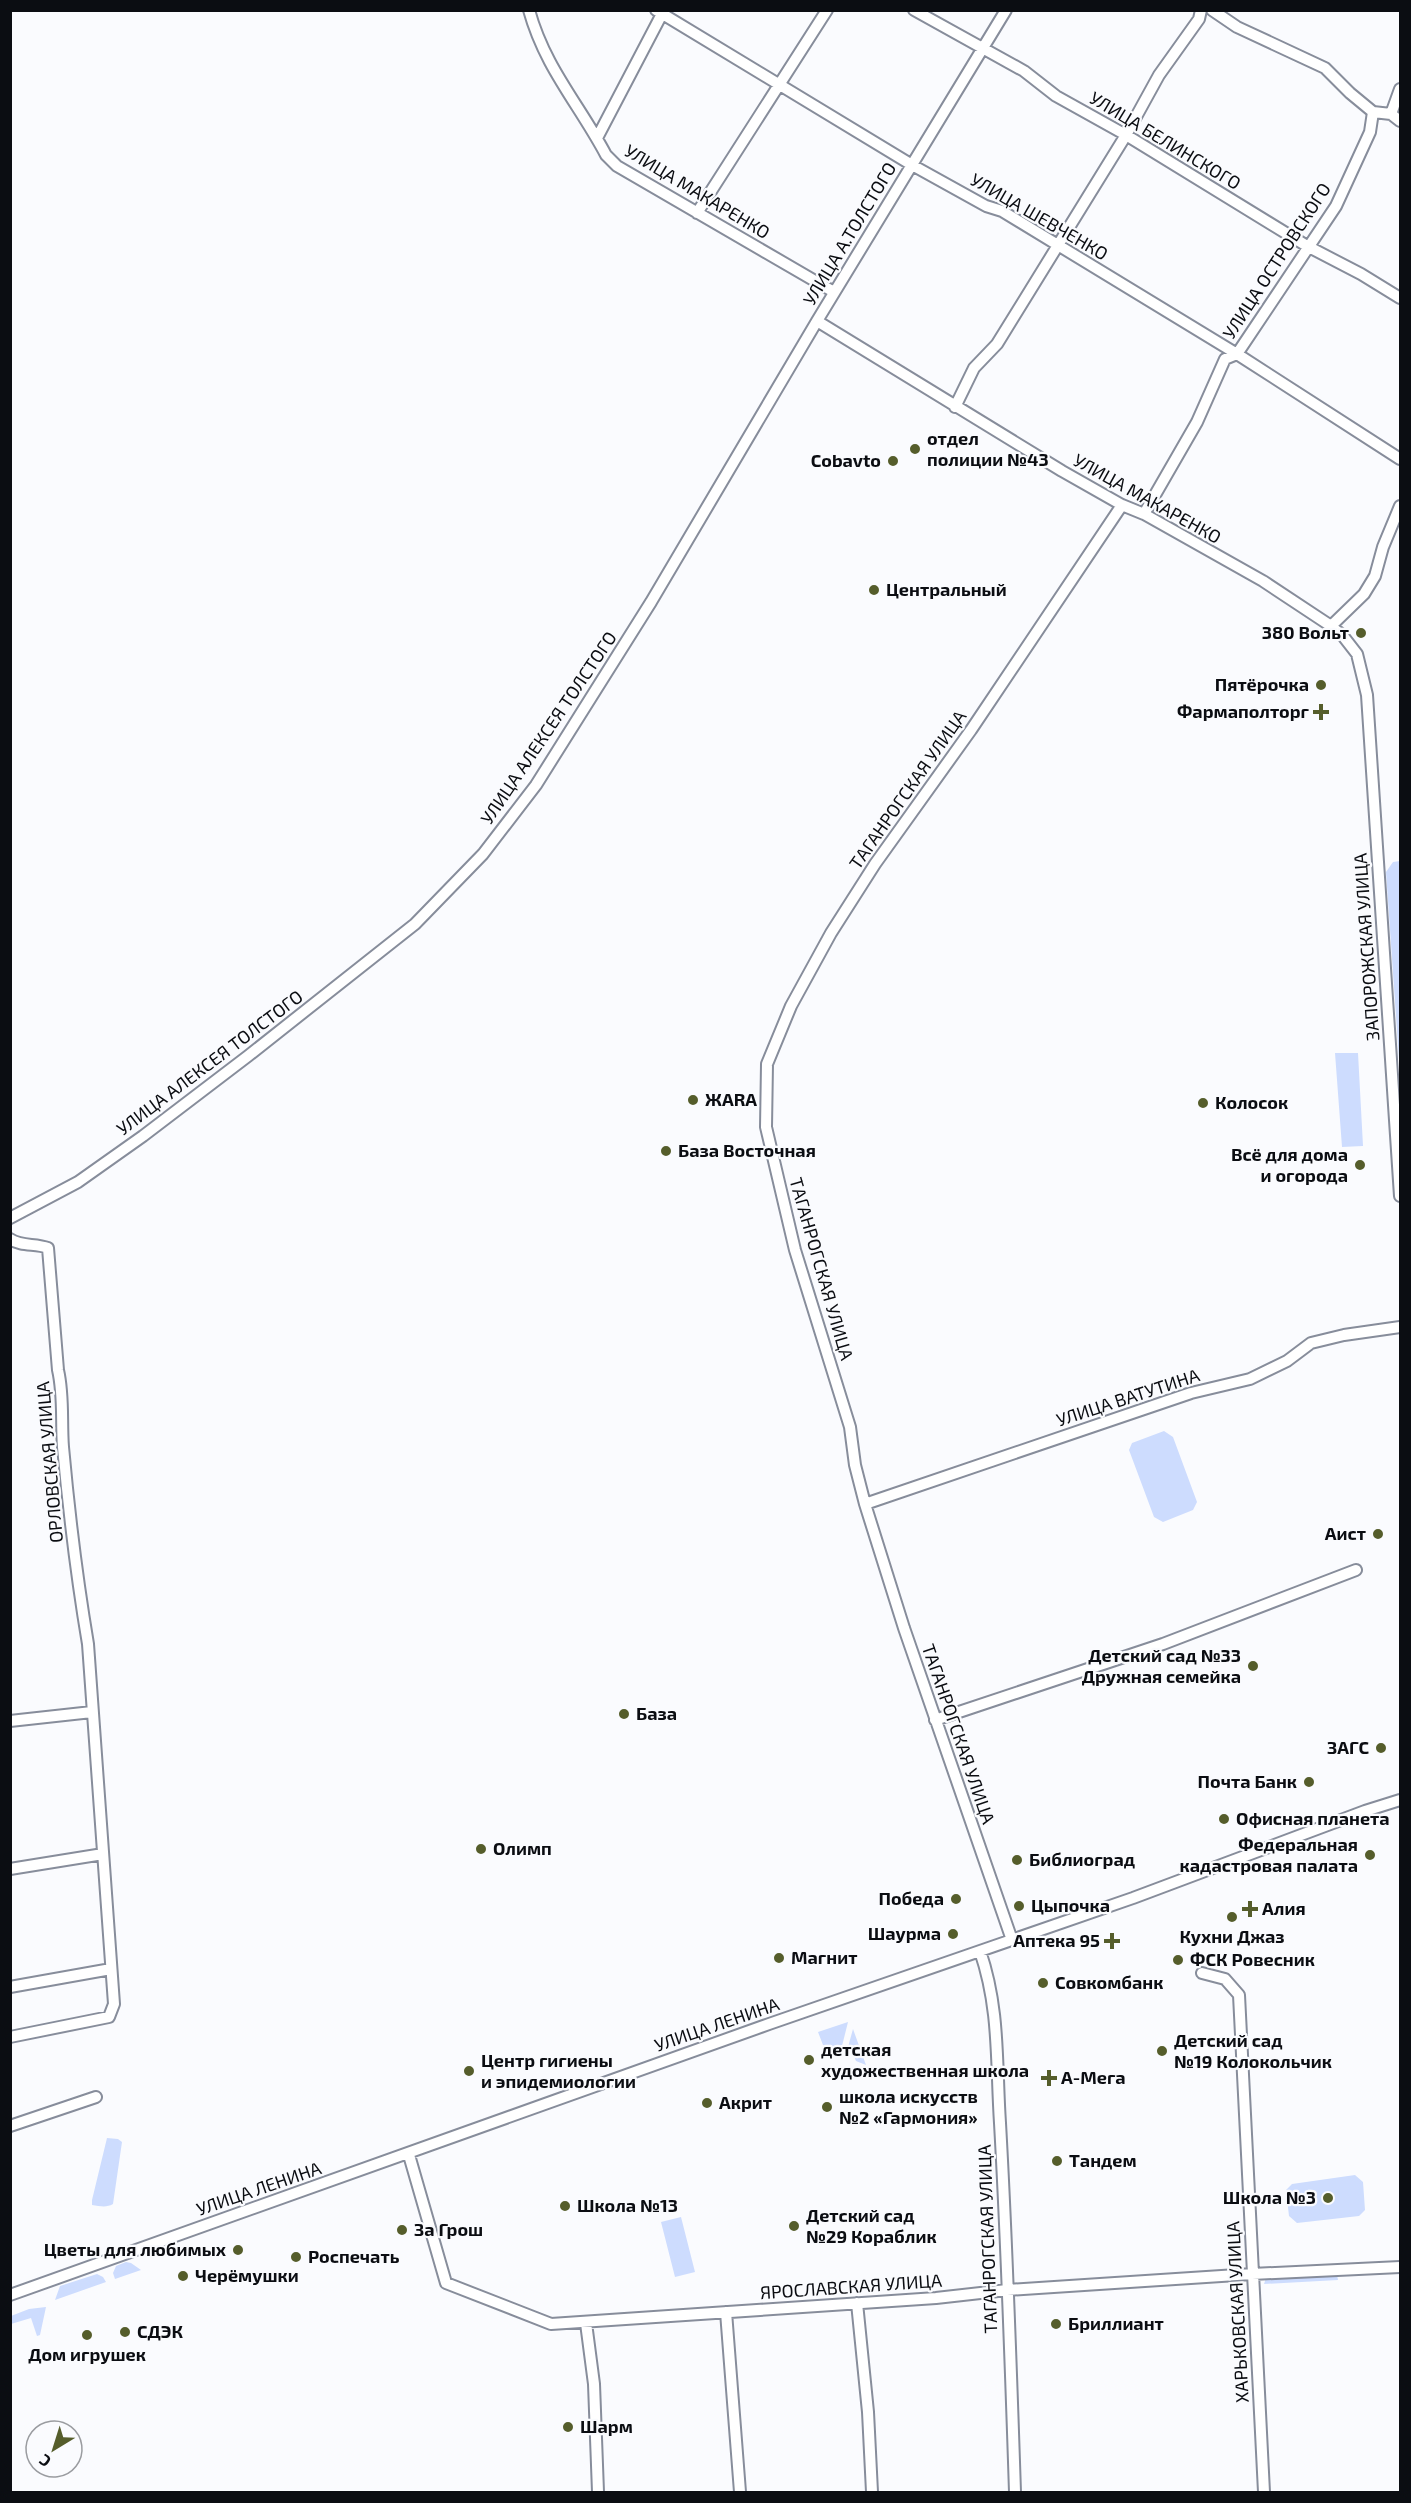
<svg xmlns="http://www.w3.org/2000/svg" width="1411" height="2503" viewBox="0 0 1411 2503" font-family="'Exo 2',sans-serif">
<rect width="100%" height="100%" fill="#fafbfe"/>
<path fill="#cddcfe" d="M1400,861V1074L1386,872L1393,862Z
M1335,1053H1358L1363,1146L1342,1147Z
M1164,1431L1173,1437L1197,1502L1193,1510L1163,1522L1154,1517L1129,1450L1132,1443Z
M848,2022L842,2046L829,2049L823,2045L818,2032Z
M853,2029L866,2065L856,2061L851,2049L848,2047Z
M107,2138L118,2139L122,2142L113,2204C106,2208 100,2206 92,2205V2200Z
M1355,2175L1363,2182L1365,2210L1359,2216L1297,2223L1289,2216L1286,2190L1292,2184Z
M681,2217L695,2272L675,2277L661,2222Z
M126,2262L131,2263L141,2270L115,2279L113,2273L116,2266Z
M97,2274L103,2277L106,2282L55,2300L60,2286Z
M1337,2275L1338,2280L1264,2284L1266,2278Z
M46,2307L40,2335L37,2336L31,2318L11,2324V2316L29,2309Z"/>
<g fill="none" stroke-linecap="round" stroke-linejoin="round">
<defs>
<path id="minor" d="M529,10C545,68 579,104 606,155L617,166L834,292
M656,10L912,165L986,206L1002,211L1237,354L1400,459
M914,10L1024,71L1056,96L1126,135L1307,246L1361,274L1400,298
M1212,10L1237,27L1325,68L1350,93L1373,112L1391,114L1400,121
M1391,114L1400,89
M597,138L664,10
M697,213L827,10
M817,321L1062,471L1122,505L1144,514L1263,581L1331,626L1343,636L1357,654L1367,695L1400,1196
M955,407L974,368L997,344L1126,135L1159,75L1199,19L1201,10
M1144,514L1197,422L1225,359L1237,354L1336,206L1370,132L1373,112
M1331,626L1364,594L1375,576L1383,547L1400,506
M10,1218L78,1182L143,1136L248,1056L415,924L483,854L536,785L651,602L817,321L1006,10
M10,1239C22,1247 35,1243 48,1248L58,1370C64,1396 61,1421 63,1447C69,1513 77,1579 88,1644L114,2004L109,2017L10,2037
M865,1504L1191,1393L1250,1379L1287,1361L1311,1343L1344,1335L1400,1327
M935,1720L1163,1644L1356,1570
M10,1721L92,1712
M10,1869L103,1854
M1012,1940L904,1628L865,1504L855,1465L850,1427L795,1250L766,1127L767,1064L791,1006L831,933L875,864L971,730L1122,505
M980,1951C1000,2009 996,2063 1000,2123C1007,2246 1011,2369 1015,2492
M1202,1973L1225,1979L1239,1995L1264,2492
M10,1987L111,1969
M10,2126L96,2097
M409,2155L446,2283L551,2324L936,2298L1007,2290L1252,2274L1400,2267
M10,2295L769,2024L1133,1898L1365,1811L1400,1800
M857,2303L868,2412L872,2492
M726,2312L740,2492
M586,2323L594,2384L598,2492"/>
</defs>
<use href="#minor" stroke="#878d9b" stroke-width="14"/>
<use href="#minor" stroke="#fff" stroke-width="10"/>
</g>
<g fill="#555d2b" stroke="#fafbfe" stroke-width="2">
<circle cx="915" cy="449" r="6"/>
<circle cx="893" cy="461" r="6"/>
<circle cx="874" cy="590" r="6"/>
<circle cx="1361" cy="633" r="6"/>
<circle cx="1321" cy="685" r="6"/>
<path d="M1318 703h6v6h6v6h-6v6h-6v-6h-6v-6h6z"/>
<circle cx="693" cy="1100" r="6"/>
<circle cx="1203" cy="1103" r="6"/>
<circle cx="666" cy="1151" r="6"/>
<circle cx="1360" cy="1165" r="6"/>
<circle cx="1378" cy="1534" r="6"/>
<circle cx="1253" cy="1666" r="6"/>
<circle cx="624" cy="1714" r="6"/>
<circle cx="1381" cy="1748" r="6"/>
<circle cx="1309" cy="1782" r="6"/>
<circle cx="1224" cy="1819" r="6"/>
<circle cx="481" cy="1849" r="6"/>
<circle cx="1370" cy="1855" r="6"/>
<circle cx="1017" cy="1860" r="6"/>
<circle cx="956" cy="1899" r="6"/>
<circle cx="1019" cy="1906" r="6"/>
<path d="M1247 1900h6v6h6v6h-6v6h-6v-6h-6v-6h6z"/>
<circle cx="1232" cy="1917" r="6"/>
<circle cx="953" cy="1934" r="6"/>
<path d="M1109 1932h6v6h6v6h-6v6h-6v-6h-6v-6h6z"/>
<circle cx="779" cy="1958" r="6"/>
<circle cx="1178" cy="1960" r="6"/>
<circle cx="1043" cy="1983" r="6"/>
<circle cx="1162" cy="2051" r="6"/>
<circle cx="809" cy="2060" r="6"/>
<circle cx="469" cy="2071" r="6"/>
<path d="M1046 2069h6v6h6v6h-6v6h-6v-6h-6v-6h6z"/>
<circle cx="707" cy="2103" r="6"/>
<circle cx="827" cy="2107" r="6"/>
<circle cx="1057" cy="2161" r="6"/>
<circle cx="1328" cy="2198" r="6"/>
<circle cx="565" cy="2206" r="6"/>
<circle cx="794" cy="2226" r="6"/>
<circle cx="402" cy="2230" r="6"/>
<circle cx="238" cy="2250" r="6"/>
<circle cx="296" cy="2257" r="6"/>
<circle cx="183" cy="2276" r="6"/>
<circle cx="1056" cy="2324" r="6"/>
<circle cx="125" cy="2332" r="6"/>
<circle cx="87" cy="2335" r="6"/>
<circle cx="568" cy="2427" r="6"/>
</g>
<g text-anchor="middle" stroke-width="4.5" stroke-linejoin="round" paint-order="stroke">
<g font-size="18" fill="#0b0d12" stroke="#fafbfe">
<text transform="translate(1165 141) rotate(31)" y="6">УЛИЦА БЕЛИНСКОГО</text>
<text transform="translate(697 192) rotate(31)" y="6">УЛИЦА МАКАРЕНКО</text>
<text transform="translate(1039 217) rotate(30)" y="6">УЛИЦА ШЕВЧЕНКО</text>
<text transform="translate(850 234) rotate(-59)" y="6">УЛИЦА А.ТОЛСТОГО</text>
<text transform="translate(1277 261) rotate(-57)" y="6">УЛИЦА ОСТРОВСКОГО</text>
<text transform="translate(1147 499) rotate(29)" y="6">УЛИЦА МАКАРЕНКО</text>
<text transform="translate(549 728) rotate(-56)" y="6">УЛИЦА АЛЕКСЕЯ ТОЛСТОГО</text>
<text transform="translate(908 790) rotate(-55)" y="6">ТАГАНРОГСКАЯ УЛИЦА</text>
<text transform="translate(1367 947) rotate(-94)" y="6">ЗАПОРОЖСКАЯ УЛИЦА</text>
<text transform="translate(210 1063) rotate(-37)" y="6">УЛИЦА АЛЕКСЕЯ ТОЛСТОГО</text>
<text transform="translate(821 1269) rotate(74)" y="6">ТАГАНРОГСКАЯ УЛИЦА</text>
<text transform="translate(1128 1398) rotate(-18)" y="6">УЛИЦА ВАТУТИНА</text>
<text transform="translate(50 1462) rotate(-95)" y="6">ОРЛОВСКАЯ УЛИЦА</text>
<text transform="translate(958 1734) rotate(71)" y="6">ТАГАНРОГСКАЯ УЛИЦА</text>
<text transform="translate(717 2025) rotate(-19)" y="6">УЛИЦА ЛЕНИНА</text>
<text transform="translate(259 2189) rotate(-19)" y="6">УЛИЦА ЛЕНИНА</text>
<text transform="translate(988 2239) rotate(-92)" y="6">ТАГАНРОГСКАЯ УЛИЦА</text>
<text transform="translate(851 2287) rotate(-4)" y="6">ЯРОСЛАВСКАЯ УЛИЦА</text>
<text transform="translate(1238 2312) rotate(-93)" y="6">ХАРЬКОВСКАЯ УЛИЦА</text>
</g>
<g font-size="18" font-weight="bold" fill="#0b0d12" stroke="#fafbfe" text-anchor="start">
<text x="927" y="445">отдел<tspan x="927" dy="21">полиции №43</tspan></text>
<text x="881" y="467" text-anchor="end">Cobavto</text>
<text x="886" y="596">Центральный</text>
<text x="1349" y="639" text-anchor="end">380 Вольт</text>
<text x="1309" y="691" text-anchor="end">Пятёрочка</text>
<text x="1309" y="718" text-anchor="end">Фармаполторг</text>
<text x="705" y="1106">ЖАRА</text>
<text x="1215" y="1109">Колосок</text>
<text x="678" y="1157">База Восточная</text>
<text x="1348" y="1161" text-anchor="end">Всё для дома<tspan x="1348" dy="21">и огорода</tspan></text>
<text x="1366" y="1540" text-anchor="end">Аист</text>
<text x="1241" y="1662" text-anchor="end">Детский сад №33<tspan x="1241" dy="21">Дружная семейка</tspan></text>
<text x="636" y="1720">База</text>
<text x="1369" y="1754" text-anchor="end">ЗАГС</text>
<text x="1297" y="1788" text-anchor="end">Почта Банк</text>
<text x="1236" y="1825">Офисная планета</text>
<text x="1358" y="1851" text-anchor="end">Федеральная<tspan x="1358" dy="21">кадастровая палата</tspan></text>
<text x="493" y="1855">Олимп</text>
<text x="1029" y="1866">Библиоград</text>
<text x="944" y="1905" text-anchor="end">Победа</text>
<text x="1031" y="1912">Цыпочка</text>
<text x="1262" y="1915">Алия</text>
<text x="941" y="1940" text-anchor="end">Шаурма</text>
<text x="1232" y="1943" text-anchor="middle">Кухни Джаз</text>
<text x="1100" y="1947" text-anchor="end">Аптека 95</text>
<text x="791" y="1964">Магнит</text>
<text x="1190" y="1966">ФСК Ровесник</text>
<text x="1055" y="1989">Совкомбанк</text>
<text x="1174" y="2047">Детский сад<tspan x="1174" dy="21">№19 Колокольчик</tspan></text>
<text x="821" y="2056">детская<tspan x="821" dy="21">художественная школа</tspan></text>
<text x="481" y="2067">Центр гигиены<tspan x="481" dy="21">и эпидемиологии</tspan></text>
<text x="1061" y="2084">А-Мега</text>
<text x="839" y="2103">школа искусств<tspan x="839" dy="21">№2 «Гармония»</tspan></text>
<text x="719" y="2109">Акрит</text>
<text x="1069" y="2167">Тандем</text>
<text x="1316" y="2204" text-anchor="end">Школа №3</text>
<text x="577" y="2212">Школа №13</text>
<text x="806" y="2222">Детский сад<tspan x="806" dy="21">№29 Кораблик</tspan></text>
<text x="414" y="2236">За Грош</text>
<text x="226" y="2256" text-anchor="end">Цветы для любимых</text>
<text x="308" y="2263">Роспечать</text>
<text x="195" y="2282">Черёмушки</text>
<text x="1068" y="2330">Бриллиант</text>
<text x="137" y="2338">СДЭК</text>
<text x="87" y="2361" text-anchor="middle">Дом игрушек</text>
<text x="580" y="2433">Шарм</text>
</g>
</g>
<rect width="1411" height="2503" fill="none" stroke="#0b0d12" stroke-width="24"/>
<g transform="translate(54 2449) rotate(218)"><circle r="28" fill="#fafbfe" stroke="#9a9ca0" stroke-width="1.5"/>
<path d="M0-4.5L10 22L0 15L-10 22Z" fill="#555d2b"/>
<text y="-9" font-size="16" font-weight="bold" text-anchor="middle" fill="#0b0d12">С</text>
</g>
</svg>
